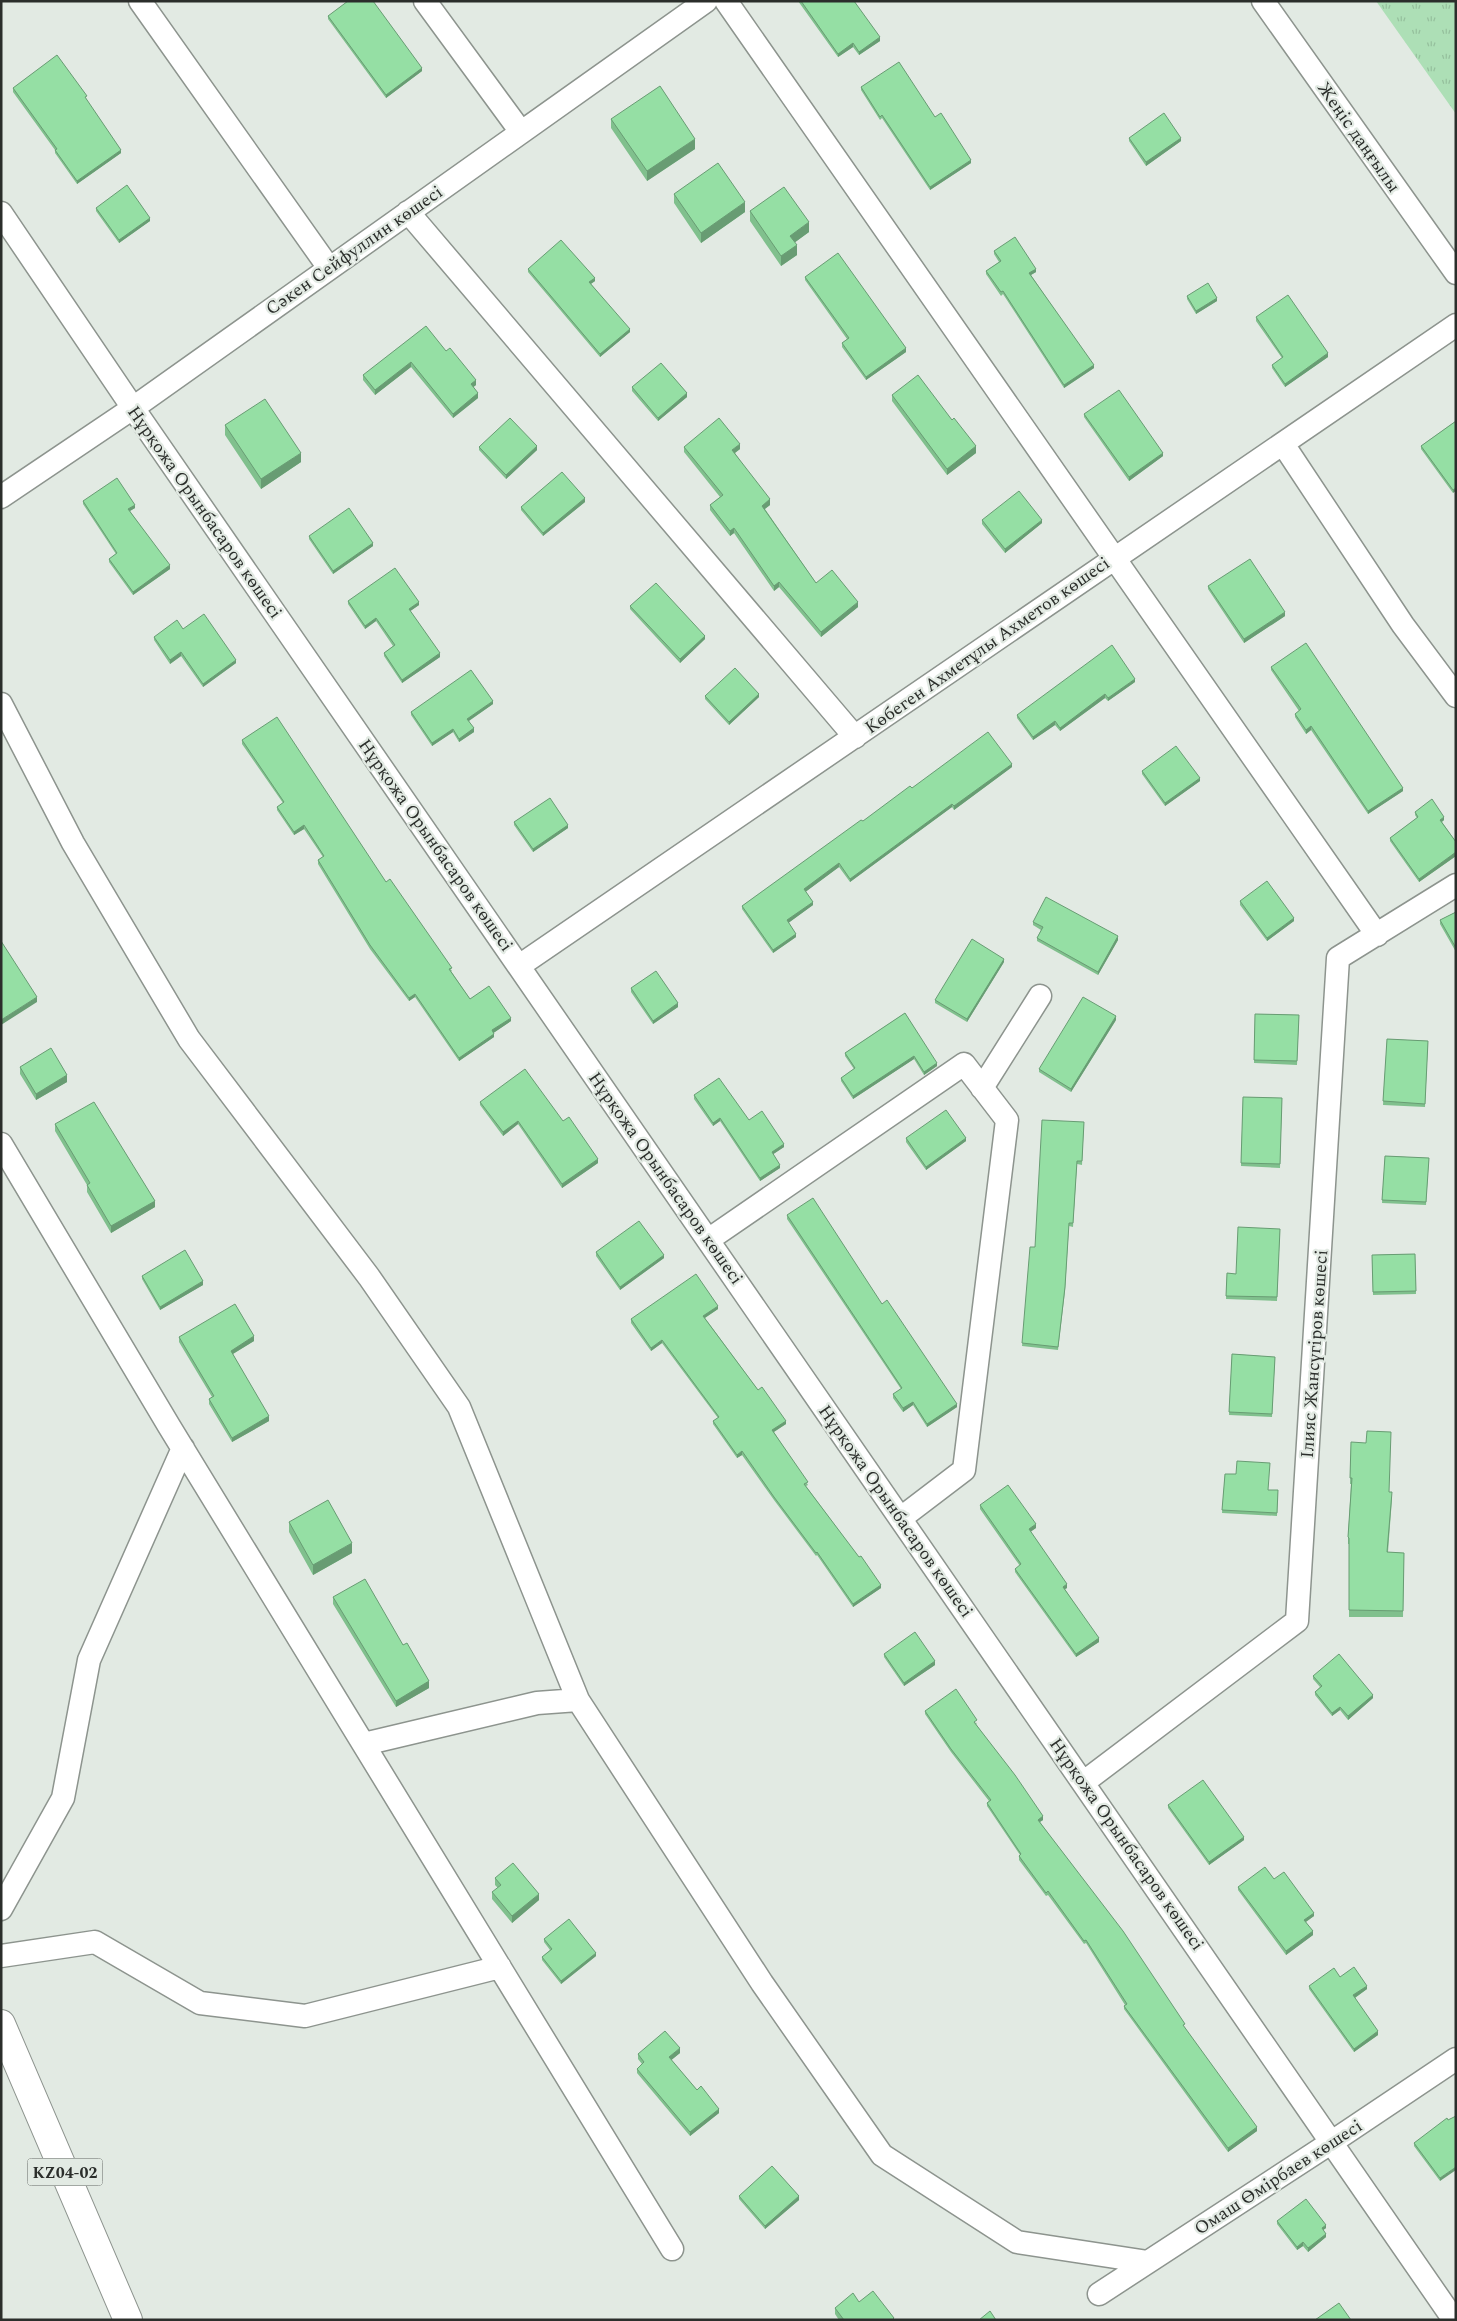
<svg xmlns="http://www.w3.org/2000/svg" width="1457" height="2321" viewBox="0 0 1457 2321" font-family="Spectral,serif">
<defs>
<pattern id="grass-tufts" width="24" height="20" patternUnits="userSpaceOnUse" patternTransform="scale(1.25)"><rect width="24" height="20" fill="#addfb6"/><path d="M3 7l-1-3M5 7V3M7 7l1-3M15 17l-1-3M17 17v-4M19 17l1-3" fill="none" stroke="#95c09d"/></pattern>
</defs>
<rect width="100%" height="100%" fill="#e2eae3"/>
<path fill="url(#grass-tufts)" d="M1376,1H1456V114Z"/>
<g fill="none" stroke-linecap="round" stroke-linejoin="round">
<defs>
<path id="minor" d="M140,1L329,268
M425,1L521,132
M726,1L1377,935
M1263,1L1456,273
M408,212L855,737
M1,213L133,408L1454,2320
M1283,444L1403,625L1456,696
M1,497L133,408L706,1
M1,704L73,843L189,1039L369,1277L459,1407L578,1700L762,1983L882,2155L1017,2242L1148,2262
M519,966L1456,325
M982,1088L1040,996
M1,1144L169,1426L672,2249
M708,1240L964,1064L1007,1120L964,1470L901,1518
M364,1744L537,1703L578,1700
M1084,1782L1297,1621L1338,958L1456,885
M1,1909L63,1798L89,1660L183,1448
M1,1956L95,1942L200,2003L305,2016L500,1967
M1099,2294L1332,2142L1456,2059"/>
<path id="major" d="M1,2024L128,2320"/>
</defs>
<use href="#minor" stroke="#8d948e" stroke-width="25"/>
<use href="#major" stroke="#8d948e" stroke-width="30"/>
<use href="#minor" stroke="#fff" stroke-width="22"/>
<use href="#major" stroke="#fff" stroke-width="28"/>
</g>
<path fill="#80c08d" d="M798,1H854L880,41L859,55L853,47L838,57Z
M328,16L422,71L386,98L328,19Z
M861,87L935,117L971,163L930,190L882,118L880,120L861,90Z
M13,88L87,99L86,100L121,153L77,184L55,153V150L13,92Z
M611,119L695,149L647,181L611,128Z
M1129,138L1181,141L1146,166L1129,141Z
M674,194L745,212L701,243L674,203Z
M96,208L150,221L119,243L96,211Z
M750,211L809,232L795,242L797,255L781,266L750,221Z
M994,251L1036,272L1031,275L1094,368L1064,388L1003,294L1001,296L986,274V271L999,262L994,254Z
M528,269L595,281L591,284L630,332L600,357L528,272Z
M805,277L906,352L866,380L842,347V343L847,339L805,280Z
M1187,296L1217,301L1196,314L1187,299Z
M1256,317L1328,357L1285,387L1272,368V365L1282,358L1256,321Z
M446,351L476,385L473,387L478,398L453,418L411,367L375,395L363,380V375Z
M632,387L687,397L658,421L632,391Z
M892,395L976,453L947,475L892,401Z
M1084,414L1163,456L1129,481L1084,417Z
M1456,421L1453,493L1421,449V446Z
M225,425L301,462L261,489L225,435Z
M479,447L537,450L506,479L479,450Z
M684,447L740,449L735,453L770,505L765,509L816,583L858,607L821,637L779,587L774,591L734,533L730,536L710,510V505L720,497L684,452Z
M83,501L135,508L130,511L170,569L133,595L109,562V559L116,554L83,504Z
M585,502L543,536L521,510V507Z
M982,520L1042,523L1005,553L982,524Z
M309,536L373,546L333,574L309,539Z
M1208,586L1285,616L1244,643L1208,589Z
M348,601L419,605L410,611L440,657L402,683L384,656V653L393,646L376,621L365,629L348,604Z
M630,606L705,639L680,663L630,609Z
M183,629L236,663L203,687L181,656L170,664L154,640V637Z
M1271,667L1403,791L1368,814L1311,730L1306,734L1295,717V714L1299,711L1271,670Z
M1135,682L1108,701L1105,698L1060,731L1055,725L1033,740L1017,718V715Z
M705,696L759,697L729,725L705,699Z
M493,704L469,721L474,732L459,742L453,732L432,746L411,715V712Z
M242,740L386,882L452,971H451L470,999L511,1021L493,1033L494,1037L459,1061L415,997L409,1001L370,949L318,864V860L323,857L304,829L294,835L277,810V807L283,803L242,744Z
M1012,767L954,810L952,807L850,882L839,867L805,892L813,905L788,923L796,937L773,953L742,909V906L912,788Z
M1142,771L1200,781L1165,806L1142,774Z
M1415,812L1444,820L1442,822L1456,842V856L1419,882L1390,841V838L1417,818L1415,815Z
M514,822L568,828L533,852L514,825Z
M1240,901L1294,921L1267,941L1240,905Z
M1456,912V952L1440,924V920Z
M1033,922L1118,940L1098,975L1037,941V938L1041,930L1033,925Z
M1004,962L967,1022L935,1003V1000Z
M631,988L678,1007L653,1024L631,992Z
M905,1013L937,1066L924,1075L914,1059L853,1099L841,1081V1078L854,1069L845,1056V1053Z
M1255,1014L1299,1015L1297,1065L1254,1063Z
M1116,1020L1071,1092L1039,1072V1069Z
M1387,1039L1428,1041L1425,1107L1383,1105Z
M20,1067L67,1082L36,1100L20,1074Z
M694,1095L749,1120L784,1147L773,1154L780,1168L760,1181L720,1121L713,1126L694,1099Z
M1243,1097L1282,1098L1280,1168L1241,1166Z
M480,1102L563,1121L598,1163L562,1188L518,1124L503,1136L480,1105Z
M1084,1122L1082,1165L1077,1164L1073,1227L1069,1226L1065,1291L1058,1350L1022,1346L1035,1247Z
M55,1124L155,1207L111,1233L87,1192V1185L55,1131Z
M906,1138L966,1141L926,1170L906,1142Z
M1385,1156L1429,1158L1426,1205L1382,1203Z
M787,1215L882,1304L957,1407L927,1427L913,1405L903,1412L893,1398V1394L901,1389L787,1219Z
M1280,1229L1277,1301L1226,1299L1227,1273L1236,1274Z
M596,1252L664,1258L620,1290L596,1256Z
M1415,1254L1416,1294L1373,1295L1372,1255Z
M142,1276L203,1285L160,1310L142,1279Z
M718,1309L705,1318L758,1390L786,1424L774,1432L808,1485L806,1486L881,1588L853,1607L817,1555L816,1556L774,1500L742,1455L737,1458L713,1424V1421L718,1418L662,1343L651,1351L631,1323V1319Z
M179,1337L254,1341L233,1354L269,1421L232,1442L209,1404V1399L212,1397L179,1342Z
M1232,1354L1275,1357L1272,1417L1229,1415Z
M1351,1442L1389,1492L1392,1499L1388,1552L1404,1553L1403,1617H1349V1544H1348V1537L1351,1484H1350Z
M1225,1474L1268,1490H1278L1277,1516L1222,1513Z
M980,1505L1036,1528L1030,1531L1067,1588L1065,1589L1099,1642L1076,1657L1015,1572V1569L1020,1566L980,1509Z
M289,1522L352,1553L313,1575L289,1532Z
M333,1597L403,1645L429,1688L396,1707L333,1604Z
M884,1654L935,1665L904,1686L884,1657Z
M1313,1676L1373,1698L1348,1720L1340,1710L1332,1716L1315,1695V1692L1320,1687L1313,1679Z
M925,1711L977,1723L976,1724L1043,1820L1040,1822L1257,2131L1228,2152L1124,2009V2006L1125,2005L1086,1943L1084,1944L1048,1895L1046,1896L1019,1860V1856L1020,1855L987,1806V1803L989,1801L951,1752L925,1714Z
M1168,1805L1244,1840L1209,1865L1168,1808Z
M495,1878L539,1900L512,1923L492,1899V1892L498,1888L495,1885Z
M1274,1879L1314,1916L1306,1922L1313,1935L1286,1955L1238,1890V1887Z
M544,1939L596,1956L561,1984L542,1960V1957L550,1950L544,1942Z
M1340,1977L1367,1989L1355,1998L1378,2035L1354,2052L1309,1989V1986Z
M680,2053L671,2060L697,2090L719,2113L690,2136L637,2073V2069L642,2064L638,2059V2054Z
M1448,2120L1440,2181L1414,2146V2143Z
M739,2196L799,2200L765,2229L739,2199Z
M1277,2221L1326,2228L1323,2230L1326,2237L1308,2252L1303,2246L1297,2250L1277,2224Z
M859,2302L894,2320H839L835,2314V2308Z"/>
<path fill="#689c73" d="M880,37V41L859,55V52Z
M853,43V47L838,57V54Z
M422,68V71L386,98V95Z
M1181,138V141L1146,166V162Z
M695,139V149L647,181V171Z
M121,150V153L77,184V181Z
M971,160V163L930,190V187Z
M745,202V212L701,243V233Z
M150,218V221L119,243V240Z
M809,222V232L790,246V236Z
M797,245V255L781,266V256Z
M1036,269V272L1029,276V273Z
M595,278V281L589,285V282Z
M1217,298V301L1196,314V311Z
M630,329V332L600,357V354Z
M906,348V352L866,380V377Z
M1328,353V357L1285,387V384Z
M411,362V367L375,395V390Z
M1094,365V368L1064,388V385Z
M476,380V385L471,389V384Z
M478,393V398L453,418V414Z
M687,393V397L658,421V418Z
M740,444V449L732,455V450Z
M537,446V450L506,479V475Z
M976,446V453L947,475V469Z
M301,453V462L261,489V479Z
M1163,453V456L1129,481V477Z
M1456,488V491L1453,493V490Z
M585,498V502L543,536V533Z
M770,499V505L762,511V506Z
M135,505V508L128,512V509Z
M1042,520V523L1005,553V549Z
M734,528V533L730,536V531Z
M373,543V546L333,574V571Z
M170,565V569L133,595V592Z
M779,582V587L774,591V586Z
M419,602V605L409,612V609Z
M858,602V607L821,637V632Z
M1285,612V616L1244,643V639Z
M376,618V621L365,629V626Z
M705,636V639L680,663V659Z
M181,652V656L170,664V660Z
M440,653V657L402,683V680Z
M236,660V663L203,687V684Z
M1135,679V682L1108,701V698Z
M759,694V697L729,725V722Z
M1105,694V698L1060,731V728Z
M493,701V704L467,722V719Z
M1055,721V725L1033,740V737Z
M1311,726V730L1306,734V730Z
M474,728V732L459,742V739Z
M453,729V732L432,746V743Z
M1012,764V767L954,810V806Z
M1200,778V781L1165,806V803Z
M1403,788V791L1368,814V811Z
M952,804V807L850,882V879Z
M1444,817V820L1440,823V820Z
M304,825V829L294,835V832Z
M568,825V828L533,852V849Z
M1456,852V856L1419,882V879Z
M839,863V867L804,893V889Z
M813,902V905L787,924V920Z
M1294,918V921L1267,941V938Z
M796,934V937L773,953V950Z
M1118,936V940L1098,975V972Z
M1004,959V962L967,1022V1019Z
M415,994V997L409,1001V998Z
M37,997V1002L1,1025V1020Z
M678,1003V1007L653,1024V1021Z
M1116,1016V1020L1071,1092V1089Z
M511,1018V1021L492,1034V1030Z
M494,1034V1037L459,1061V1058Z
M914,1056V1059L853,1099V1096Z
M937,1063V1066L924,1075V1072Z
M67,1075V1082L36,1100V1094Z
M720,1118V1121L713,1126V1123Z
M518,1121V1124L503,1136V1132Z
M966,1138V1141L926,1170V1167Z
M784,1144V1147L772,1155V1152Z
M598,1159V1163L562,1188V1184Z
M780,1165V1168L760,1181V1178Z
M155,1201V1207L111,1233V1226Z
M664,1255V1258L620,1290V1287Z
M203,1281V1285L160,1310V1307Z
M718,1306V1309L703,1319V1316Z
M254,1336V1341L231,1355V1351Z
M662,1340V1343L651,1351V1348Z
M913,1402V1405L903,1412V1408Z
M957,1404V1407L927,1427V1424Z
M269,1416V1421L232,1442V1438Z
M786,1421V1424L772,1433V1430Z
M742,1451V1455L737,1458V1455Z
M1036,1524V1528L1029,1533V1529Z
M352,1543V1553L313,1575V1565Z
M1067,1584V1588L1063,1590V1587Z
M881,1585V1588L853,1607V1604Z
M1099,1638V1642L1076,1657V1654Z
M935,1661V1665L904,1686V1683Z
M429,1681V1688L396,1707V1701Z
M1373,1695V1698L1348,1720V1716Z
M1340,1707V1710L1332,1716V1713Z
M1043,1816V1820L1038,1823V1820Z
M1244,1837V1840L1209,1865V1862Z
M539,1894V1900L512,1923V1916Z
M1314,1913V1916L1304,1923V1920Z
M1313,1931V1935L1286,1955V1951Z
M596,1953V1956L561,1984V1981Z
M1367,1986V1989L1353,1999V1995Z
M1378,2031V2035L1354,2052V2049Z
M680,2048V2053L669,2062V2057Z
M719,2109V2113L690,2136V2132Z
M1257,2127V2131L1228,2152V2148Z
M1456,2167V2170L1440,2181V2178Z
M799,2196V2200L765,2229V2226Z
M1326,2225V2228L1322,2231V2228Z
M1326,2234V2237L1308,2252V2248Z
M1303,2242V2246L1297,2250V2247Z"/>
<path fill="#95dfa4" stroke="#689c73" d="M348,1H373L422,68L386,95L328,16Z
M801,1H854L880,37L859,52L853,43L838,54Z
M57,55L87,96L85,97L121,150L77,181L55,150L57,149L13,88Z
M899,62L935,117L941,113L971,160L930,187L882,115L880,117L861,87Z
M660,86L695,139L647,171L611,119Z
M1164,113L1181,138L1146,162L1129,138Z
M718,163L745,202L701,233L674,194Z
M127,185L150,218L119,240L96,208Z
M784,187L809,222L790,236L797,245L781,256L750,211Z
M1015,237L1036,269L1029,273L1094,365L1064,385L1003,291L1001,292L986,271L1001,261L994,251Z
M561,240L595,278L589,282L630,329L600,354L528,269Z
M838,253L906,348L866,377L842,343L849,338L805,277Z
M1208,283L1217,298L1196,311L1187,296Z
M1288,295L1328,353L1285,384L1272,365L1283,357L1256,317Z
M426,326L446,351L450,348L476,380L471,384L478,393L453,414L411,362L375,390L363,375Z
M661,363L687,393L658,418L632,387Z
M918,375L952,420L954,418L976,446L947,469L892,395Z
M1119,390L1163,453L1129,477L1084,414Z
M265,399L301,453L261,479L225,425Z
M510,418L537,446L506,475L479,447Z
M719,418L740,444L732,450L770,499L762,506L816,583L832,570L858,602L821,632L779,582L774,586L734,528L730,531L710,505L723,495L684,447Z
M1456,421V488L1453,490L1421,446Z
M562,472L585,498L543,533L521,507Z
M117,478L135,505L128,509L170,565L133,592L109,559L117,553L83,501Z
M1019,491L1042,520L1005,549L982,520Z
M349,508L373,543L333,571L309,536Z
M1250,559L1285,612L1244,639L1208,586Z
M395,568L419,602L409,609L440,653L402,680L384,653L395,645L376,618L365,626L348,601Z
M656,583L705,636L680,659L630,606Z
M204,614L236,660L203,684L181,652L170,660L154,637L177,620L183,629Z
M1306,643L1403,788L1368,811L1311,726L1306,730L1295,714L1301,709L1271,667Z
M1112,645L1135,679L1108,698L1105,694L1060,728L1055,721L1033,737L1017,715Z
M735,668L759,694L729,722L705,696Z
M471,670L493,701L467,719L474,728L459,739L453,729L432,743L411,712Z
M277,717L386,882L390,879L452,968L449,969L470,999L489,986L511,1018L492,1030L494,1034L459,1058L415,994L409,998L370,945L318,860L324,856L304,825L294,832L277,807L284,802L242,740Z
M988,732L1012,764L954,806L952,804L850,879L839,863L804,889L813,902L787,920L796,934L773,950L742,906L861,820L863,821L910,786L912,788Z
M1176,746L1200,778L1165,803L1142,771Z
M550,798L568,825L533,849L514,822Z
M1432,799L1444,817L1440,820L1456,842V852L1419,879L1390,838L1418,817L1415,812Z
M1267,881L1294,918L1267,938L1240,901Z
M1046,897L1118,936L1098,972L1037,938L1043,927L1033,922Z
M1456,912V948L1440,920Z
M972,939L1004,959L967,1019L935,1000Z
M1,941L37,997L1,1020Z
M656,971L678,1003L653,1021L631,988Z
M1083,997L1116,1016L1071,1089L1039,1069Z
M905,1013L937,1063L924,1072L914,1056L853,1096L841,1078L855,1068L845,1053Z
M1255,1014L1299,1015L1297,1061L1254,1060Z
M1387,1039L1428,1041L1425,1104L1383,1101Z
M51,1048L67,1075L36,1094L20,1067Z
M525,1069L563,1121L569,1117L598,1159L562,1184L518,1121L503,1132L480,1102Z
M719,1078L749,1120L762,1111L784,1144L772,1152L780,1165L760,1178L720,1118L713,1123L694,1095Z
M1243,1097L1282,1098L1280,1164L1241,1163Z
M94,1102L155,1201L111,1226L87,1185L90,1183L55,1124Z
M946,1110L966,1138L926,1167L906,1138Z
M1042,1120L1084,1122L1082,1161H1077L1073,1223H1069L1065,1287L1058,1347L1022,1343L1030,1247H1035Z
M1385,1156L1429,1158L1426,1202L1382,1200Z
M813,1198L882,1304L887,1300L957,1404L927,1424L913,1402L903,1408L893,1394L902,1388L787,1215Z
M639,1221L664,1255L620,1287L596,1252Z
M1238,1227L1280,1229L1277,1297L1226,1296L1227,1273L1236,1274Z
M185,1250L203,1281L160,1307L142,1276Z
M1415,1254L1416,1291L1373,1292L1372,1255Z
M696,1274L718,1306L703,1316L758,1390L762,1387L786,1421L772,1430L808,1482L804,1484L859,1557L861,1556L881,1585L853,1604L817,1552L816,1553L774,1497L742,1451L737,1455L713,1421L719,1417L662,1340L651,1348L631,1319Z
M235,1304L254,1336L231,1351L269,1416L232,1438L209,1399L214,1396L179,1337Z
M1232,1354L1275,1357L1272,1414L1229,1412Z
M1367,1431L1391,1432L1389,1492H1392L1387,1552L1404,1553L1403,1611L1349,1610V1538L1348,1537L1352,1478H1350L1351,1442L1366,1443Z
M1237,1461L1270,1463L1268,1490H1278L1277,1513L1222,1510L1225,1474H1236Z
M1008,1485L1036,1524L1029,1529L1067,1584L1063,1587L1099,1638L1076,1654L1015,1569L1021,1564L980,1505Z
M328,1500L352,1543L313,1565L289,1522Z
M365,1579L403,1645L407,1643L429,1681L396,1701L333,1597Z
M915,1632L935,1661L904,1683L884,1654Z
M1339,1654L1373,1695L1348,1716L1340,1707L1332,1713L1315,1692L1322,1686L1313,1676Z
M956,1689L977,1720L974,1722L1015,1775L1043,1816L1038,1820L1123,1931L1185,2024L1183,2025L1257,2127L1228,2148L1124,2006L1127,2004L1086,1940L1084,1941L1048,1891L1046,1893L1019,1856L1021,1854L987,1803L991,1800L951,1749L925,1711Z
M1203,1780L1244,1837L1209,1862L1168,1805Z
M513,1863L539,1894L512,1916L492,1892L501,1885L495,1878Z
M1265,1867L1274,1879L1284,1872L1314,1913L1304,1920L1313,1931L1286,1951L1238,1887Z
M569,1919L596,1953L561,1981L542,1957L552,1949L544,1939Z
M1354,1967L1367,1986L1353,1995L1378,2031L1354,2049L1309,1986L1334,1968L1340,1977Z
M665,2031L680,2048L669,2057L697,2090L701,2086L719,2109L690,2132L637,2069L644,2062L638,2054Z
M1456,2116V2167L1440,2178L1414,2143L1447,2118L1448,2120Z
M772,2166L799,2196L765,2226L739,2196Z
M1306,2199L1326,2225L1322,2228L1326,2234L1308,2248L1303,2242L1297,2247L1277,2221Z
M873,2291L894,2318L892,2320H844L835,2308L853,2293L859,2302Z
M1339,2303L1351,2320H1315Z
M990,2311L996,2320H979Z"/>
<g text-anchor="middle" stroke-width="4.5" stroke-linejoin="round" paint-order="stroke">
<rect fill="#e2eae3" stroke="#626662" stroke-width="1" x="27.5" y="2158.5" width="75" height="27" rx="4"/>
<g font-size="16" font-weight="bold" fill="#2b2e2b">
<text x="65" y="2178">KZ04-02</text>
</g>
<g font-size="18" fill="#2b2e2b" stroke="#e2eae3">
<text transform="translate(1359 137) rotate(55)" y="6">Жеңіс даңғылы</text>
<text transform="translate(354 250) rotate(-35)" y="6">Сәкен Сейфуллин көшесі</text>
<text transform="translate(205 512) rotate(55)" y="6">Нұрқожа Орынбасаров көшесі</text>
<text transform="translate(987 645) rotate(-35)" y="6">Көбеген Ахметұлы Ахметов көшесі</text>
<text transform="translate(436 845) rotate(55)" y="6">Нұрқожа Орынбасаров көшесі</text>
<text transform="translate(666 1178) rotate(55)" y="6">Нұрқожа Орынбасаров көшесі</text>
<text transform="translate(1314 1354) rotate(-86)" y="6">Ілияс Жансүгіров көшесі</text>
<text transform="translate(896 1511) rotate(55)" y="6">Нұрқожа Орынбасаров көшесі</text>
<text transform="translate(1127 1844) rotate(55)" y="6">Нұрқожа Орынбасаров көшесі</text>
<text transform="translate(1278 2177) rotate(-33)" y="6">Омаш Өмірбаев көшесі</text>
</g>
</g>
<rect width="1457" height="2321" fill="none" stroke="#2b2e2b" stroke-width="5"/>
</svg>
